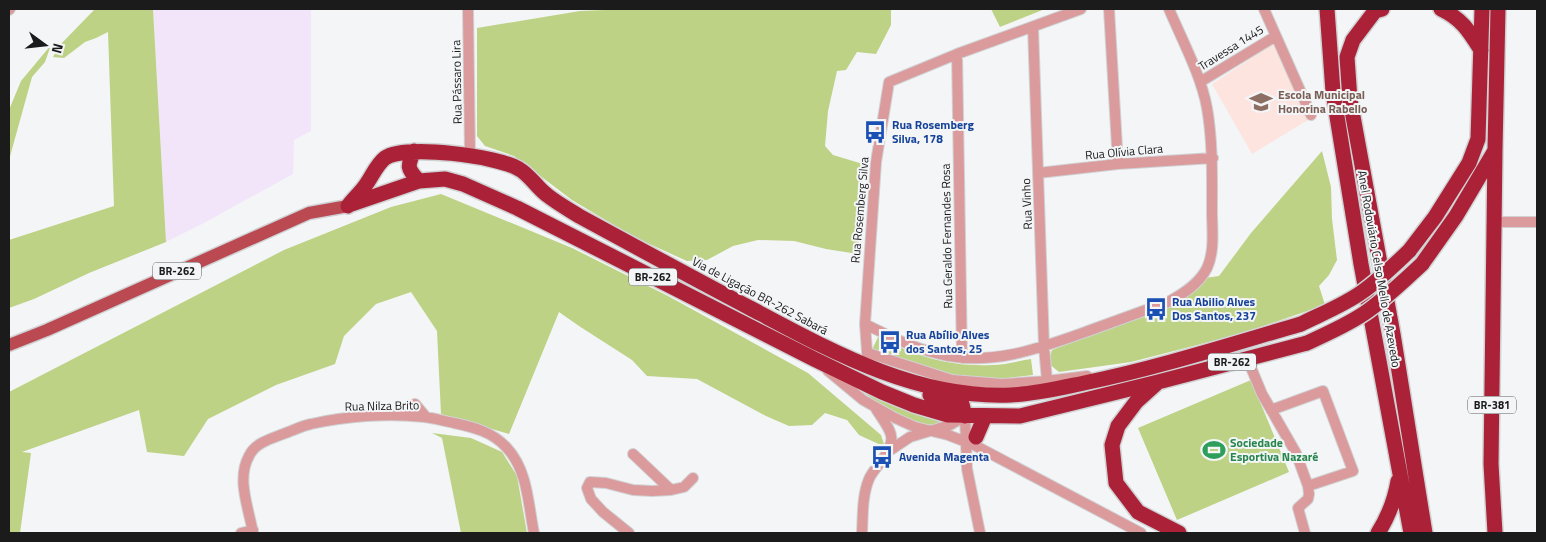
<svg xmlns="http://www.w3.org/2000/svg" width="1546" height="542" viewBox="0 0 1546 542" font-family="'Titillium Web',sans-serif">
<rect width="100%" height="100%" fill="#f3f5f7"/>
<path fill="#f3e5f9" d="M153,9H311V131L294,140L293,174L204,223L166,242Z"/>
<path fill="#fee4de" d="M1273,44L1308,120L1252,154L1212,84Z"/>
<path fill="#bdd284" d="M95,9H153L166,242L89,273L34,299L9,308V240L114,206L108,32L96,38L85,42L64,58L53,57L59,46Z
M630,9H891V25L876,54L857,52L846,70L837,71L828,111L825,146L833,155L863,164L858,254L826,249L794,241L758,240L733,246L707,260L687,261L634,237L572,200L514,156L485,146L477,136V28L580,11Z
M991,9H1045L1000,27Z
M51,45L45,62L32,77L9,160V110L21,81Z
M1322,151L1331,187L1332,219L1337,260L1329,275L1319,286L1325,305L1240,334L1131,362L1059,372L1048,363L1052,350L1109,328L1177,305L1205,278L1219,276L1251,233Z
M441,194L572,248L668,296L808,373L881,435L885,447L859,435L847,420L825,413L812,425L789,426L766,416L697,379L647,376L632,360L579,326L559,312L509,434L441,414L437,331L411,292L376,304L344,336L335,364L276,385L208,419L184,456L147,452L139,410L22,452L31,453L20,533H9V392L284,250L391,207Z
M878,337C915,356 950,367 992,365C1005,365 1018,361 1031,359L1033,375L1000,379L953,376L872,350Z
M842,376L950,423C944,423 937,425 931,425C898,422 867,395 842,376Z
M1251,380L1289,472L1177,520L1138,428Z
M432,433L471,438L502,452L517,476L527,533H461L442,438Z"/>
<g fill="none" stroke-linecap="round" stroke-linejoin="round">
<defs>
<path id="minor" d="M468,9L470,156
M1109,9L1118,164
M1264,9L1311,115
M9,10L10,9
M1033,27L1044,346L1047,381
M957,54L962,358
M1200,82L1276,36
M1038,173L1118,164L1213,158
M1494,222H1537
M865,324C889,336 913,348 939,354C990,367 1041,348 1088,331C1115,321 1141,312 1168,302C1183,294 1199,284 1207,268C1215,251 1212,229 1212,211C1212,177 1213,143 1207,108C1201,75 1182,40 1169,9
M868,353L952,380L1002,384L1047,381L1087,376
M1247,358L1262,394L1296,453L1308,486L1309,494L1308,499L1298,508L1305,533
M868,366L865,324L876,162L889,82L957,54L1081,9
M828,371L863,400L895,418L915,427L948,435L974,445L1141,533
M415,404L426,417
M1271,410L1323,391L1353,471L1308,486
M965,416L967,469L980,533
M889,451L910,437L950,425L965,416
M633,454L671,490
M241,533L253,530
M253,533C249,509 236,479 249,456C255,443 270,439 283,434C292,431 301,426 311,424C346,416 388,413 424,417C434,418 444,421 454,423C473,427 493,432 507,448C528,471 528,504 534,533
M629,533L603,512L591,499L587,488L590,482L606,483L633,490L652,491L671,490L684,487L693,478
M862,533C863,515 862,496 869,479C871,474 876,468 880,463C899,436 892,434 876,409"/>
<path id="major" d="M9,345L47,330L309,213L348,206"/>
<path id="highway" d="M1327,9L1333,92L1361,264L1411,533
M1382,9L1375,11L1353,40L1347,57L1350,100L1393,334L1425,533
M1441,9C1462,19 1469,31 1481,50
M414,151C407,166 407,169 419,181
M349,205L419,181L445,179L463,184L517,208L814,359L882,392L914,405L948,415L1020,416L1158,382L1307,343
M348,206C353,199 360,193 365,186C372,177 376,165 385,158C405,144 498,156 519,169C530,175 537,188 547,195C557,203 568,209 579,216C636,247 693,278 750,308C831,351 916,399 1011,395C1035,394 1060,388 1084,383C1157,368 1229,345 1301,324
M1409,251L1435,217L1469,163L1478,139L1482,9
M1422,264L1456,216L1494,152
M1156,384L1136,402L1118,426L1112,445L1116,483L1138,512L1179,533
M930,395L962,404L965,416
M976,437L985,416
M1378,533C1388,517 1395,499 1398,481
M1495,533L1491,464L1495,150L1498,9"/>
</defs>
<use href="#minor" stroke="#d0d2d4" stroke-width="12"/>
<use href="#major" stroke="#d0d2d4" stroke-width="15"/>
<use href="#highway" stroke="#d0d2d4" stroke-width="18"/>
<use href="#minor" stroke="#db9b9c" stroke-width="10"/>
<use href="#major" stroke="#ba4952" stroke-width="12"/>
<use href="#highway" stroke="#ab2238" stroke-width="15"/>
<defs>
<path id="highway-bridge" d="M1301,324C1321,314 1344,305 1362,292C1379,280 1394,265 1409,251
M1307,343C1328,333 1350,324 1369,310C1388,296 1405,280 1422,264"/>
</defs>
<use href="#highway-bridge" stroke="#d0d2d4" stroke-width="18" stroke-linecap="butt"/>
<use href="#highway-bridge" stroke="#ab2238" stroke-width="15"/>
</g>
<defs>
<symbol id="school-bare" viewBox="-9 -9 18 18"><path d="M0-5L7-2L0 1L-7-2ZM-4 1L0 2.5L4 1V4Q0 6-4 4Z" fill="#8d6e63" stroke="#f3f5f7" stroke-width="2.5" paint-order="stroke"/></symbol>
<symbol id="bus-bare" viewBox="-9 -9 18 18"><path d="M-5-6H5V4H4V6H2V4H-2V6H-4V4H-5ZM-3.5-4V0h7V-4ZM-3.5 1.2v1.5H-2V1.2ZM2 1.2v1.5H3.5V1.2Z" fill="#1a4fb4" stroke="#f3f5f7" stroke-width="2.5" paint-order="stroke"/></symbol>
<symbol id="stadium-bare" viewBox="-9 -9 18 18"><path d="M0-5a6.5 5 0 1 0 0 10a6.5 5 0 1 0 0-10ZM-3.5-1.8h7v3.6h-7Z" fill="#2e9e5b" stroke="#f3f5f7" stroke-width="2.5" paint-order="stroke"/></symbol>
</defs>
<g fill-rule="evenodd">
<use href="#school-bare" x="1245" y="86" width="32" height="32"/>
<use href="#bus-bare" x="859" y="116" width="32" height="32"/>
<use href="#bus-bare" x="1140" y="293" width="32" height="32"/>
<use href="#bus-bare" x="874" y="326" width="32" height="32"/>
<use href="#stadium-bare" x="1198" y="434" width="32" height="32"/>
<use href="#bus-bare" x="866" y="441" width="32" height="32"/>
</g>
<g text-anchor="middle" stroke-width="4" stroke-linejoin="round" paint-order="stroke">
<g fill="#f3f5f7" stroke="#5c5c5e" stroke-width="1">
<rect x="153" y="262.5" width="48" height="17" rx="4"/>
<rect x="629" y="268.5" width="48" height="17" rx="4"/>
<rect x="1208" y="353.5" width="48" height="17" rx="4"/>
<rect x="1468" y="396.5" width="48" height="17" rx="4"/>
</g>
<g font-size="11" font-weight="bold" fill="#1b1b1c">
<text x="177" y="275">BR-262</text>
<text x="653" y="281">BR-262</text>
<text x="1232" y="366">BR-262</text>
<text x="1492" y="409">BR-381</text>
</g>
<g font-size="12" fill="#1b1b1c" stroke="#f3f5f7">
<text transform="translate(1231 48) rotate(-32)" y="4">Travessa 1445</text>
<text transform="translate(457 82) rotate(-91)" y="4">Rua Pássaro Lira</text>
<text transform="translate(1124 152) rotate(-5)" y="4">Rua Olívia Clara</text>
<text transform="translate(1027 204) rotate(-92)" y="4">Rua Vinho</text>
<text transform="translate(860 210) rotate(-85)" y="4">Rua Rosemberg Silva</text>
<text transform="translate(947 236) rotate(-91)" y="4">Rua Geraldo Fernandes Rosa</text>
<text transform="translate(1379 269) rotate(80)" y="4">Anel Rodoviário Celso Mello de Azevedo</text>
<text transform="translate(760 296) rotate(28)" y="4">Via de Ligação BR-262 Sabará</text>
<text transform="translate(382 406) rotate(-1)" y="4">Rua Nilza Brito</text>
</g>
<g font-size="12" font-weight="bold" fill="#785e54" stroke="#f3f5f7" text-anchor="start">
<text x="1278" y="99">Escola Municipal<tspan x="1278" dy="14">Honorina Rabello</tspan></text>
</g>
<g font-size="12" font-weight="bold" fill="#164399" stroke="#f3f5f7" text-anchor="start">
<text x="892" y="129">Rua Rosemberg<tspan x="892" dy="14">Silva, 178</tspan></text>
<text x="1172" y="306">Rua Abilio Alves<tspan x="1172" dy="14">Dos Santos, 237</tspan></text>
<text x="906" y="339">Rua Abílio Alves<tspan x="906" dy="14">dos Santos, 25</tspan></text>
<text x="899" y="461">Avenida Magenta</text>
</g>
<g font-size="12" font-weight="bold" fill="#27864d" stroke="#f3f5f7" text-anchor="start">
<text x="1230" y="447">Sociedade<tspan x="1230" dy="14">Esportiva Nazaré</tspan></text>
</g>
</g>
<rect width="1546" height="542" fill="none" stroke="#1b1b1c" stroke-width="20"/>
<g transform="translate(45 45) rotate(105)" stroke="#f3f5f7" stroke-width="4" paint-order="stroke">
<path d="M0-4L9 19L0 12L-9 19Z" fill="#1b1b1c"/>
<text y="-8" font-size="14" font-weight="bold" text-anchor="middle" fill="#1b1b1c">N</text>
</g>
</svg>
